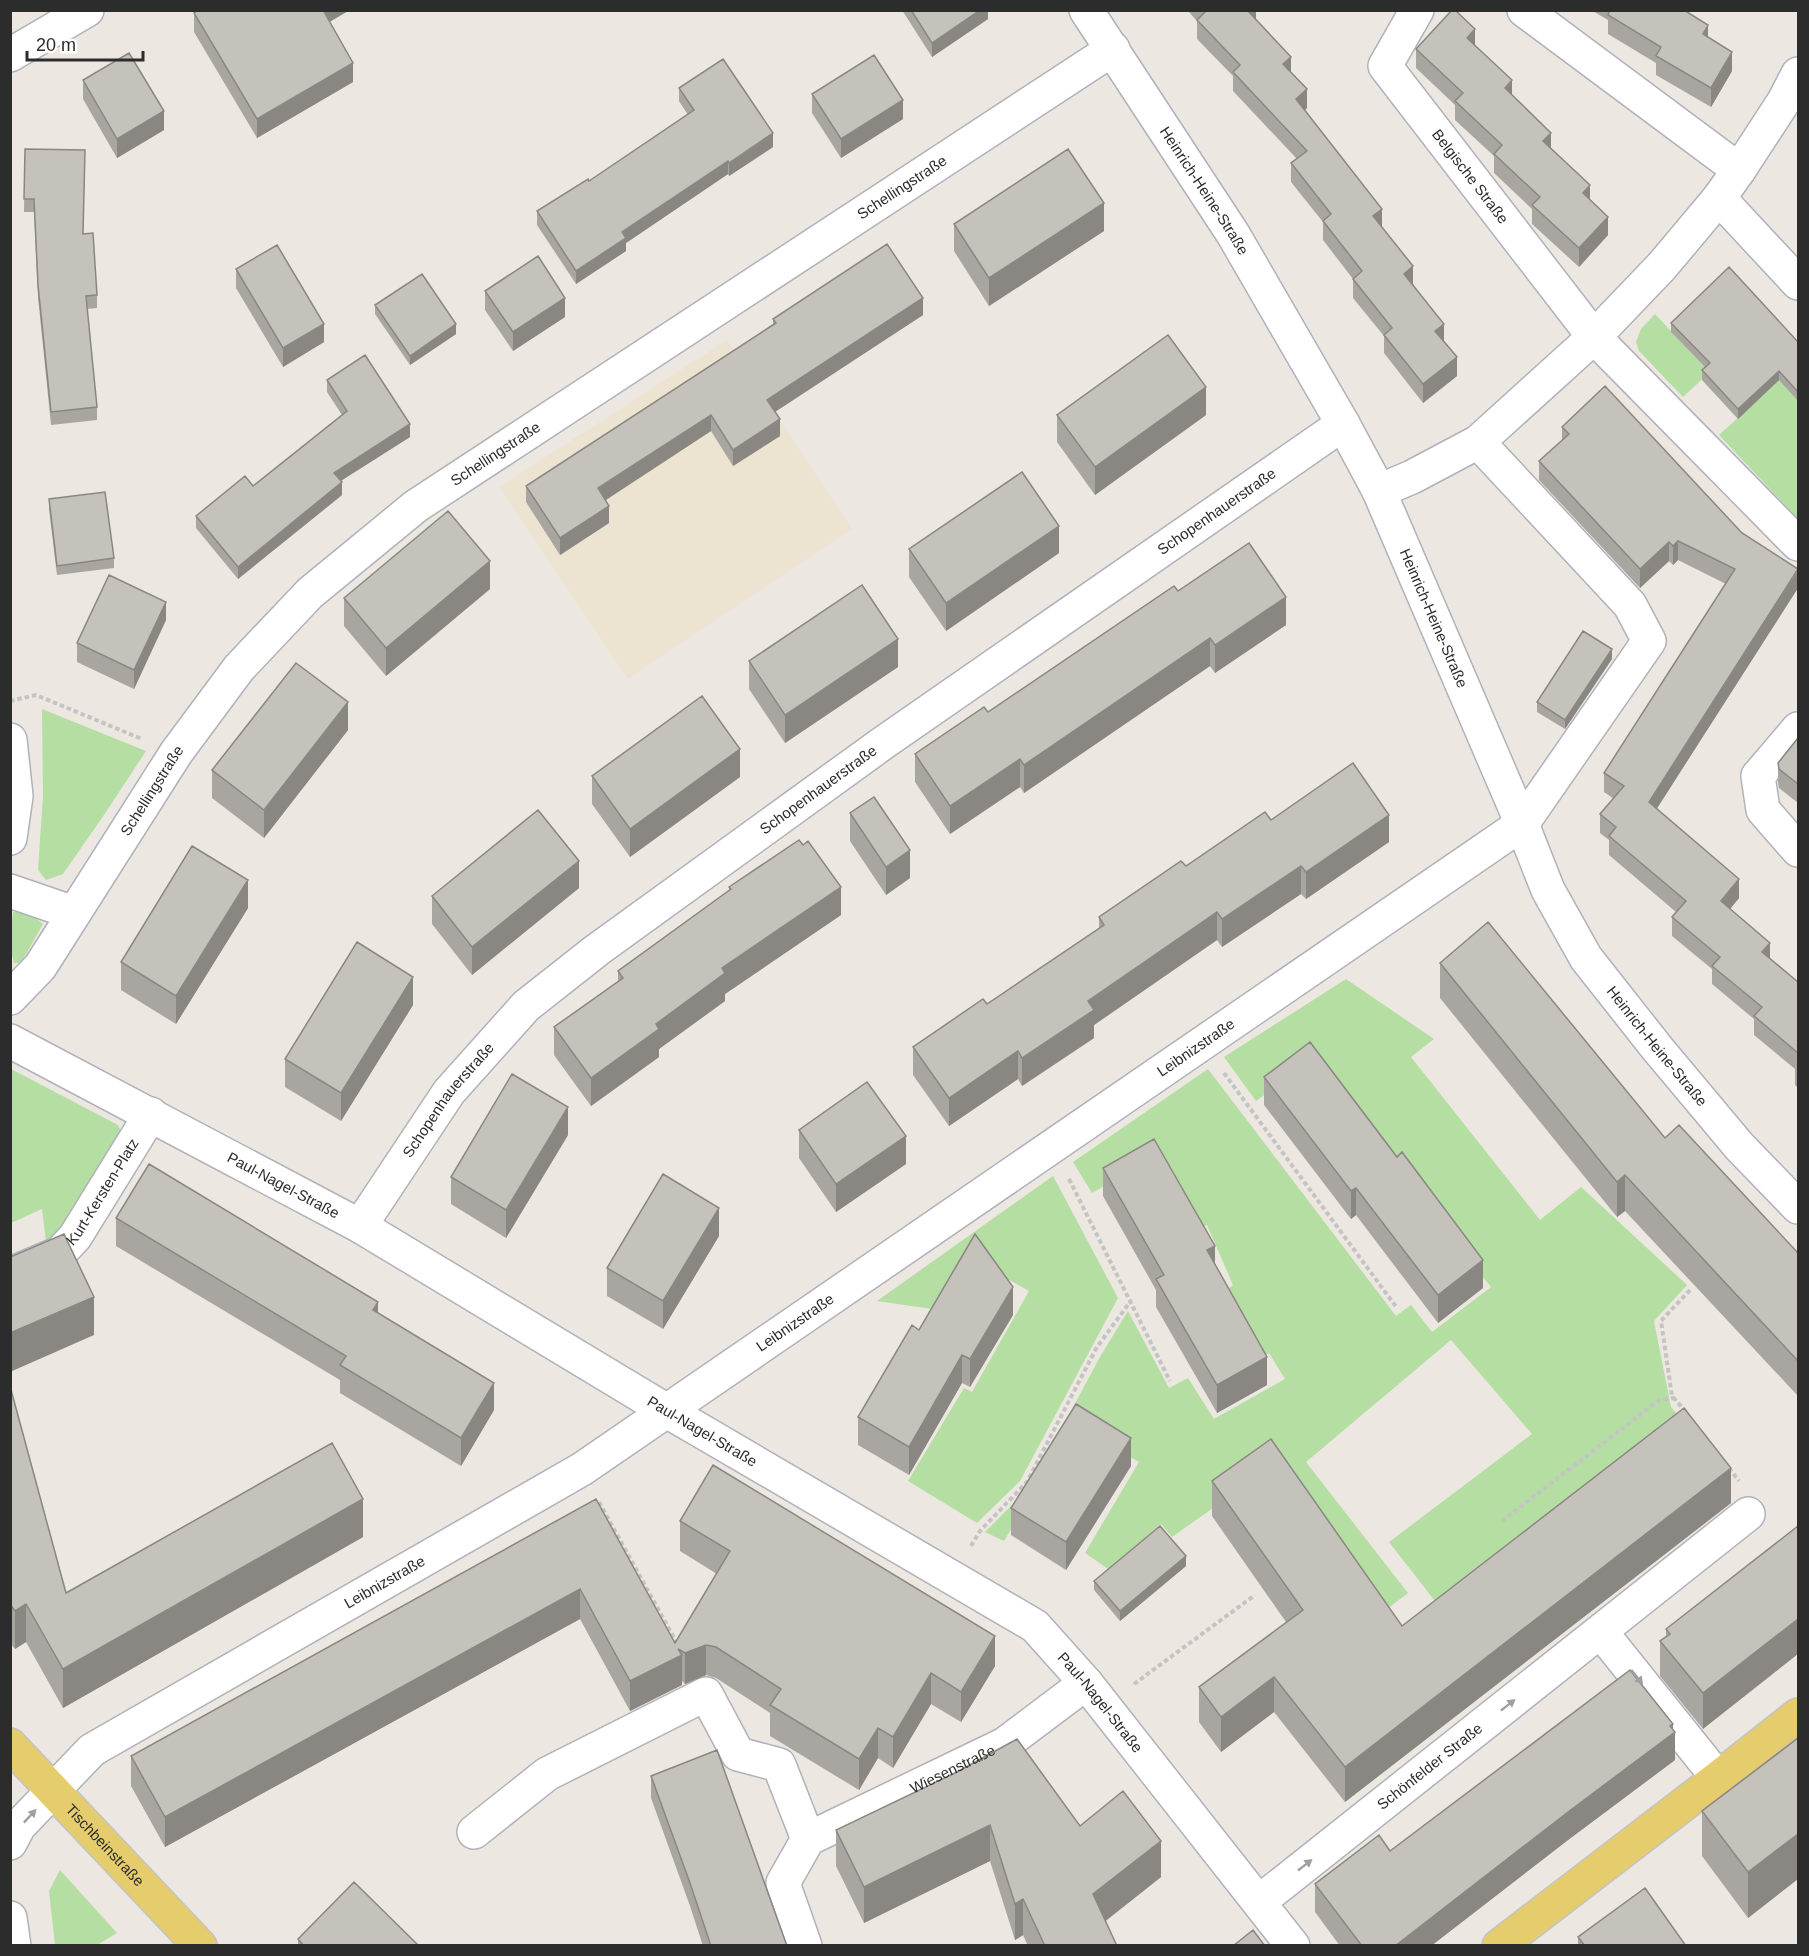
<svg xmlns="http://www.w3.org/2000/svg" width="1809" height="1956" viewBox="0 0 1809 1956" font-family="Helvetica,sans-serif">
<rect width="100%" height="100%" fill="#ece7e0"/>
<path fill="#ece4d1" d="M727,340L852,529L628,679L499,487Z"/>
<path fill="#b4dea2" d="M1753,301L1798,401V519L1719,435L1761,397L1725,358L1683,397L1639,351L1636,342L1641,329L1655,314L1695,357Z
M42,709L146,751L106,812L63,874L46,880L38,870L43,795Z
M27,911L43,924L21,963H14C9,946 10,929 13,912Z
M1346,979L1434,1039L1411,1057L1540,1220L1581,1187L1687,1285L1654,1321L1671,1407L1691,1430L1448,1618L1389,1542L1532,1434L1451,1340L1306,1462L1408,1593L1383,1612L1274,1465L1172,1537L1161,1524L1108,1569L1085,1553L1139,1462L1075,1424L1004,1541L985,1532L1030,1487L1100,1357L1128,1311L1169,1388L1188,1378L1214,1419L1285,1379L1269,1353L1259,1358L1223,1294L1233,1285L1207,1225L1196,1229L1155,1157L1092,1193L1073,1162L1208,1069L1396,1316L1411,1305L1432,1332L1491,1287L1309,1062L1256,1101L1224,1057Z
M11,1069L118,1125L121,1131L56,1238L46,1242L42,1209L11,1223Z
M1053,1176L1118,1298L1020,1481L977,1523L908,1481L964,1388L972,1392L1029,1291L974,1260L939,1310L877,1301Z
M60,1870L117,1933L97,1945H55L49,1891Z"/>
<g fill="none" stroke-linecap="round" stroke-linejoin="round">
<defs>
<g id="minor">
<path id="s1" d="M1086,10L1233,234L1343,424L1379,491L1522,824L1548,890L1586,958L1657,1048L1739,1146L1798,1207"/>
<path id="s2" d="M1417,10L1385,66L1594,337L1798,544"/>
<path d="M1524,10L1739,170"/>
<path d="M10,55L87,10"/>
<path d="M1719,198L1798,283"/>
<path d="M1379,491L1412,477L1478,442L1594,337L1662,266L1719,198L1739,170L1784,101L1798,74"/>
<path d="M1798,729L1758,776L1763,810L1798,850"/>
<path d="M10,740L16,796L10,838"/>
<path d="M10,891L74,913"/>
<path id="s3" d="M10,998L40,967L176,753L239,668L310,593L416,506L1113,49"/>
<path id="s4" d="M10,1041L360,1226L667,1411L1035,1626L1086,1683L1293,1946"/>
<path id="s5" d="M360,1226L449,1092L526,1006L597,950L883,743L1343,424"/>
<path id="s6" d="M10,1274L60,1253L75,1237L151,1114"/>
<path d="M1601,1632L1718,1778"/>
<path d="M474,1832L547,1774L706,1694L738,1754L779,1765L808,1839"/>
<path id="s7" d="M10,1843L19,1826L92,1750L582,1469L1522,824L1649,641L1630,605L1478,442"/>
<path id="s8" d="M1259,1902L1748,1514"/>
<path d="M10,1918L14,1946"/>
<path id="s9" d="M805,1946L783,1883L808,1839L1005,1744L1086,1683"/>
</g>
<g id="major">
<path id="s10" d="M10,1745L200,1946"/>
<path d="M1499,1946L1718,1778L1798,1715"/>
</g>
</defs>
<use href="#minor" stroke="#b0b1bb" stroke-width="36"/>
<use href="#major" stroke="#c4c4c4" stroke-width="36"/>
<path stroke="#c4c4c4" stroke-width="4" stroke-dasharray="4.5 3" stroke-linecap="butt" d="M10,701L36,695L142,739
M1224,1073L1397,1308
M1069,1179L1170,1381
M1686,1412L1672,1396L1661,1321L1691,1289
M1729,1468L1739,1481
M599,1502L678,1645
M1502,1521L1658,1401L1674,1398
M971,1546L980,1531L1027,1482L1097,1347L1130,1302
M1134,1684L1255,1595"/>
<use href="#minor" stroke="#fff" stroke-width="33"/>
<use href="#major" stroke="#e5cc6d" stroke-width="33"/>
</g>
<path fill="#a9a6a1" d="M902,10H988V19L932,57Z
M1187,10H1256V20L1291,72L1307,108L1305,110L1382,227L1444,341L1457,376L1423,403L1384,353V336L1353,298V279L1323,240V222L1291,182V163L1297,159L1233,91V76L1197,39V21Z
M1591,10H1684L1708,37L1732,71L1711,107L1656,75V63L1608,34V20Z
M194,13L353,82L257,138L194,32Z
M1475,45L1551,149L1590,200L1608,235L1579,267L1532,224V209L1494,173V156L1455,120V105L1416,68V49Z
M83,80L164,130L117,158L83,99Z
M679,88L773,147L729,176L728,174L626,243V251L576,284L537,225V211L589,181L688,115L679,101Z
M812,94L903,119L841,158L812,113Z
M25,149L84,233L97,295V308L87,309L97,407V420L51,425L38,297L34,212H24Z
M954,224L1104,231L989,306L954,251Z
M236,269L324,342L283,367L236,288Z
M485,291L565,317L513,351L485,310Z
M375,305L456,334L410,365L375,314Z
M923,315L775,412L780,436L733,466L711,431L606,500L609,523L560,555L526,502V486L773,324V319Z
M1671,323L1798,342V401L1779,380L1738,419L1702,380V370L1705,367L1671,332Z
M327,380L410,437L341,481L342,495L238,579L196,528V516L253,486L342,415L327,392Z
M1057,415H1206L1095,495L1057,442Z
M1562,427L1742,533L1798,588L1656,809L1739,898L1730,909L1770,958L1798,982V1088L1795,1085V1069L1754,1035V1019L1712,984V969L1672,936V917L1676,912L1609,855V840L1600,833V814L1614,799L1604,792V773L1726,584L1678,560L1673,565L1669,561L1640,588L1539,480V461L1562,440Z
M49,499L114,558V568L57,575L49,509Z
M909,549L1059,553L946,631L909,577Z
M490,589L386,676L344,626V598Z
M1178,591L1286,625L1215,673L1210,666L1024,793L1020,787L950,834L915,782V754L988,712Z
M166,620L134,689L77,662V643Z
M1612,659L1565,729L1537,712V702Z
M749,661L898,667L785,743L749,689Z
M348,730L264,838L212,798V770Z
M1798,738V803L1779,788L1778,782V763Z
M592,776L740,777L630,857L592,804Z
M850,813L910,878L886,895L850,841Z
M1271,820L1389,842L1306,899L1301,894L1222,947L1217,940L1094,1025V1038L1022,1086L1018,1079L949,1126L913,1075V1047L987,1004L1099,928V917L1186,866Z
M729,887L841,915L725,994V1001L659,1049V1057L591,1106L554,1055V1027L618,981V971L729,890Z
M579,888L472,975L432,924V896Z
M248,908L176,1024L121,990V962Z
M1440,963L1665,1138L1798,1253V1396L1625,1211L1617,1217L1440,998Z
M413,1005L341,1121L285,1087V1059Z
M1264,1077L1483,1288L1438,1323L1356,1215L1351,1219L1264,1105Z
M799,1130L906,1164L836,1212L799,1158Z
M568,1135L506,1238L451,1204V1177Z
M1103,1168L1215,1265L1267,1385L1217,1413L1156,1307V1290L1103,1196Z
M116,1218L378,1313L494,1410L461,1466L340,1393V1380L116,1246Z
M719,1236L663,1329L607,1296V1268Z
M1013,1315L970,1387L962,1383L909,1475L858,1445V1417L919,1330Z
M10,1386L66,1593L363,1537L63,1708L26,1642L15,1649L10,1643Z
M1131,1466L1066,1570L1011,1535V1508Z
M1212,1481L1402,1626L1731,1503L1345,1802L1274,1712L1221,1752L1199,1722V1687L1286,1622L1212,1516Z
M596,1499L675,1643L717,1574L680,1551V1521L995,1666L961,1722L931,1704L893,1768L878,1758L859,1790L770,1736V1713L716,1678L706,1675L685,1684L682,1681V1685L630,1711L580,1619L165,1847L131,1786V1756Z
M1798,1526L1703,1729L1660,1676V1641L1666,1636V1629Z
M1186,1566L1120,1621L1094,1590V1581Z
M1673,1729L1675,1760L1568,1840L1431,1946H1340L1315,1912V1884Z
M1798,1738V1879L1748,1918L1702,1856V1811Z
M957,1772L1080,1826L1161,1877L1105,1921L1117,1946H1028L1023,1935L1015,1940L990,1861L864,1923L836,1866V1830Z
M651,1776L787,1946H703L690,1906L651,1798Z
M1578,1937L1686,1946H1578Z
M298,1939L419,1946H298Z"/>
<path fill="#8a8783" d="M321,10H350L321,27Z
M980,10H988V19L932,57V43Z
M1247,10H1256V21Z
M1708,25V44L1703,34Z
M1475,29V48L1467,38Z
M1732,52V71L1711,107V88Z
M1291,57V76L1283,64Z
M353,63V82L257,138V119Z
M1512,80V99L1505,88Z
M1307,89V108L1296,118V99Z
M903,100V119L841,158V139Z
M164,111V130L117,158V139Z
M773,133V147L729,176V163Z
M1551,133V152L1543,141Z
M728,161V174L626,243V251L576,284V271L622,232Z
M1590,185V204L1583,193Z
M1104,203V231L989,306V278Z
M1382,209V228L1373,216Z
M1608,217V235L1579,267V248Z
M1413,266V285L1404,274Z
M565,298V317L513,351V332Z
M923,298V315L767,417V400Z
M324,324V342L283,367V348Z
M456,324V334L410,365V356Z
M1444,324V343L1435,331Z
M1457,357V376L1423,403V384Z
M1779,371V380L1738,419V409Z
M1206,387V415L1095,495V467Z
M711,415V431L598,505V488Z
M780,419V436L733,466V450Z
M410,424V437L334,485V473Z
M342,482V495L238,579V567Z
M609,506V523L560,555V538Z
M1059,526V553L946,631V603Z
M1678,541V560L1673,565V546Z
M1669,542V561L1640,588V569Z
M490,561V589L386,676V648Z
M1798,570V588L1649,821V802Z
M1286,597V625L1215,673V645Z
M166,602V620L134,689V670Z
M1210,638V666L1024,793V765Z
M898,639V667L785,743V715Z
M1612,649V659L1565,729V720Z
M348,702V730L264,838V810Z
M740,749V777L630,857V829Z
M1020,759V787L950,834V806Z
M1389,815V842L1306,899V872Z
M910,850V878L886,895V867Z
M579,861V888L472,975V947Z
M1301,866V894L1222,947V919Z
M1739,879V898L1721,920V901Z
M248,880V908L176,1024V996Z
M841,887V915L725,994V1001L659,1049V1057L591,1106V1078L722,968Z
M1217,912V940L1094,1025V1038L1022,1086V1058L1088,1001Z
M1770,943V962L1762,952Z
M413,977V1005L341,1121V1093Z
M1018,1051V1079L949,1126V1098Z
M568,1107V1135L506,1238V1210Z
M906,1136V1164L836,1212V1184Z
M1625,1175V1211L1617,1217V1182Z
M1356,1188V1215L1351,1219V1191Z
M719,1208V1236L663,1329V1301Z
M1215,1246V1273L1207,1250Z
M1483,1260V1288L1438,1323V1295Z
M1013,1287V1315L970,1387V1359Z
M94,1297V1335L10,1372V1333Z
M378,1302V1329L373,1310Z
M962,1355V1383L909,1475V1447Z
M1267,1357V1385L1217,1413V1385Z
M494,1383V1410L461,1466V1438Z
M1131,1438V1466L1066,1570V1542Z
M1731,1468V1503L1345,1802V1767Z
M363,1499V1537L63,1708V1669Z
M1186,1556V1566L1120,1621V1611Z
M580,1589V1619L165,1847V1817Z
M26,1604V1642L15,1649V1611Z
M1798,1619V1654L1703,1729V1693Z
M995,1636V1666L961,1722V1692Z
M706,1645V1675L685,1684V1653Z
M682,1655V1685L630,1711V1681Z
M931,1673V1704L893,1768V1737Z
M1274,1677V1712L1221,1752V1717Z
M1673,1724V1734L1675,1732V1760L1568,1840L1431,1946H1395Z
M878,1728V1758L859,1790V1759Z
M990,1825V1861L864,1923V1887Z
M1798,1834V1879L1748,1918V1872Z
M1161,1841V1877L1093,1931V1894Z
M1023,1899V1935L1015,1940V1904Z"/>
<path fill="#c5c1bb" stroke="#8a8783" stroke-width="1.5" d="M198,10H323L353,63L257,119L194,13Z
M911,10H980L932,43Z
M1205,10H1247L1291,57L1283,64L1307,89L1296,99L1382,209L1373,216L1413,266L1404,274L1444,324L1435,331L1457,357L1423,384L1384,335L1392,328L1353,279L1362,271L1323,221L1331,214L1291,163L1307,151L1233,72L1240,65L1197,20L1206,11Z
M1452,10H1455L1475,29L1467,38L1512,80L1505,88L1551,133L1543,141L1590,185L1583,193L1608,217L1579,248L1532,205L1540,197L1494,154L1502,145L1455,101L1463,93L1416,49Z
M1610,10H1684L1708,25L1703,34L1732,52L1711,88L1656,56L1661,47L1608,15Z
M129,53L164,111L117,139L83,80Z
M874,55L903,100L841,139L812,94Z
M723,59L773,133L729,163L728,161L622,232L626,238L576,271L537,211L588,179L589,181L694,110L679,88Z
M25,149L85,150L83,234L93,233L97,295L86,296L97,407L51,412L38,285L34,199H24Z
M1068,149L1104,203L989,278L954,224Z
M887,244L923,298L767,400L780,419L733,450L711,415L598,488L609,506L560,538L526,486L776,323L773,319Z
M277,245L324,324L283,348L236,269Z
M538,256L565,298L513,332L485,291Z
M1729,267L1798,342V392L1779,371L1738,409L1702,370L1710,363L1671,323Z
M422,274L456,324L410,356L375,305Z
M1168,335L1206,387L1095,467L1057,415Z
M365,355L410,424L334,473L342,482L238,567L196,516L245,476L253,486L347,411L327,380Z
M1605,386L1742,533L1798,569L1649,802L1739,879L1721,901L1770,943L1762,952L1798,982V1053L1754,1016L1762,1007L1712,966L1720,957L1672,917L1686,901L1609,836L1616,827L1600,814L1624,786L1604,773L1735,569L1678,541L1673,546L1669,542L1640,569L1539,461L1569,434L1562,427Z
M1022,472L1059,526L946,603L909,549Z
M105,492L114,558L57,566L49,499Z
M448,511L490,561L386,648L344,598Z
M1249,543L1286,597L1215,645L1210,638L1024,765L1020,759L950,806L915,754L984,707L988,712L1174,586L1178,591Z
M109,575L166,602L134,670L77,643Z
M862,585L898,639L785,715L749,661Z
M1583,631L1612,649L1565,720L1537,702Z
M296,663L348,702L264,810L212,770Z
M702,696L740,749L630,829L592,776Z
M1798,738V784L1779,769L1778,763Z
M1353,763L1389,815L1306,872L1301,866L1222,919L1217,912L1088,1001L1094,1010L1022,1058L1018,1051L949,1098L913,1047L983,999L987,1004L1104,925L1099,917L1181,861L1186,866L1265,812L1271,820Z
M874,797L910,850L886,867L850,813Z
M538,810L579,861L472,947L432,896Z
M799,840L803,845L808,841L841,887L722,968L725,973L656,1024L659,1029L591,1078L554,1027L623,978L618,971L731,889L729,887Z
M192,846L248,880L176,996L121,962Z
M1488,922L1665,1138L1679,1125L1798,1253V1361L1625,1175L1617,1182L1440,963Z
M357,942L413,977L341,1093L285,1059Z
M1310,1042L1397,1157L1402,1152L1483,1260L1438,1295L1356,1188L1351,1191L1264,1077Z
M512,1074L568,1107L506,1210L451,1177Z
M867,1082L906,1136L836,1184L799,1130Z
M1154,1139L1215,1246L1207,1250L1267,1357L1217,1385L1156,1279L1164,1275L1103,1168Z
M149,1164L378,1302L373,1310L494,1383L461,1438L340,1365L346,1356L116,1218Z
M663,1174L719,1208L663,1301L607,1268Z
M64,1234L94,1297L10,1333V1257Z
M975,1234L1013,1287L970,1359L962,1355L909,1447L858,1417L912,1325L919,1330Z
M10,1386L66,1593L332,1443L363,1499L63,1669L26,1604L15,1611L10,1604Z
M1076,1404L1131,1438L1066,1542L1011,1508Z
M1684,1408L1731,1468L1345,1767L1274,1677L1221,1717L1199,1687L1303,1610L1212,1481L1271,1439L1402,1626Z
M713,1465L995,1636L961,1692L931,1673L893,1737L878,1728L859,1759L770,1705L781,1689L716,1647L706,1645L685,1653L678,1649L682,1655L630,1681L580,1589L165,1817L131,1756L596,1499L675,1643L730,1551L680,1521Z
M1160,1526L1186,1556L1120,1611L1094,1581Z
M1798,1526V1619L1703,1693L1660,1641L1670,1634L1666,1629Z
M1630,1670L1673,1724L1670,1726L1675,1732L1568,1812L1395,1946H1362L1315,1884L1379,1835L1390,1851Z
M1798,1738V1834L1748,1872L1702,1811Z
M1017,1739L1080,1826L1123,1791L1161,1841L1093,1894L1117,1946H1045L1023,1899L1015,1904L990,1825L864,1887L836,1830L957,1772Z
M717,1750L787,1946H711L690,1883L651,1776Z
M354,1882L419,1946H304L298,1939Z
M1645,1888L1686,1946H1585L1578,1937Z
M1253,1930L1265,1946H1233Z"/>
<defs><path id="oneway-solid" d="M-6-.8H1V-3.2L6.5 0L1 3.2V.8H-6Z" transform="scale(1.5)"/></defs>
<g fill="#a0a0a0">
<use href="#oneway-solid" transform="translate(1637 1677) rotate(51)"/>
<use href="#oneway-solid" transform="translate(1508 1705) rotate(-38)"/>
<use href="#oneway-solid" transform="translate(30 1816) rotate(-47)"/>
<use href="#oneway-solid" transform="translate(1305 1865) rotate(-38)"/>
</g>
<g text-anchor="middle" stroke-width="6" stroke-linejoin="round" paint-order="stroke">
<g font-size="15" fill="#2c2c2c" stroke="#fff">
<text dy="5" stroke="none"><textPath href="#s2" startOffset="204">Belgische Straße</textPath></text>
<text dy="5" stroke="none"><textPath href="#s3" startOffset="1224">Schellingstraße</textPath></text>
<text dy="5" stroke="none"><textPath href="#s1" startOffset="216">Heinrich-Heine-Straße</textPath></text>
<text dy="5" stroke="none"><textPath href="#s3" startOffset="738">Schellingstraße</textPath></text>
<text dy="5" stroke="none"><textPath href="#s5" startOffset="1126">Schopenhauerstraße</textPath></text>
<text dy="5" stroke="none"><textPath href="#s1" startOffset="702">Heinrich-Heine-Straße</textPath></text>
<text dy="5" stroke="none"><textPath href="#s5" startOffset="640">Schopenhauerstraße</textPath></text>
<text dy="5" stroke="none"><textPath href="#s3" startOffset="252">Schellingstraße</textPath></text>
<text dy="5" stroke="none"><textPath href="#s1" startOffset="1188">Heinrich-Heine-Straße</textPath></text>
<text dy="5" stroke="none"><textPath href="#s7" startOffset="1434">Leibnizstraße</textPath></text>
<text dy="5" stroke="none"><textPath href="#s5" startOffset="154">Schopenhauerstraße</textPath></text>
<text dy="5" stroke="none"><textPath href="#s4" startOffset="309">Paul-Nagel-Straße</textPath></text>
<text dy="5" stroke="none"><textPath href="#s6" startOffset="129">Kurt-Kersten-Platz</textPath></text>
<text dy="5" stroke="none"><textPath href="#s7" startOffset="948">Leibnizstraße</textPath></text>
<text dy="5" stroke="none"><textPath href="#s4" startOffset="795">Paul-Nagel-Straße</textPath></text>
<text dy="5" stroke="none"><textPath href="#s7" startOffset="462">Leibnizstraße</textPath></text>
<text dy="5" stroke="none"><textPath href="#s4" startOffset="1281">Paul-Nagel-Straße</textPath></text>
<text dy="5" stroke="none"><textPath href="#s8" startOffset="218">Schönfelder Straße</textPath></text>
<text dy="5" stroke="none"><textPath href="#s9" startOffset="278">Wiesenstraße</textPath></text>
<text dy="5" stroke="none"><textPath href="#s10" startOffset="138">Tischbeinstraße</textPath></text>
</g>
</g>
<rect width="1809" height="1956" fill="none" stroke="#2c2c2c" stroke-width="24"/>
<path d="M27 51v9h116v-9" fill="none" stroke="#2c2c2c" stroke-width="3"/>
<text x="36" y="51" font-size="18" fill="#2c2c2c" stroke="#ffffff" stroke-width="4.5" paint-order="stroke">20 m</text>
</svg>
